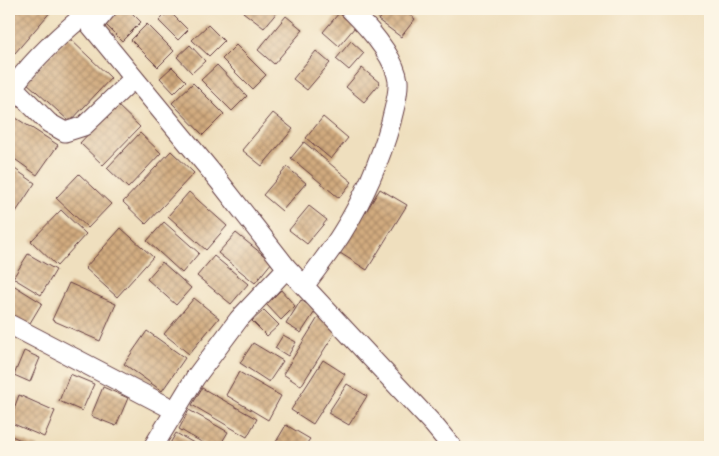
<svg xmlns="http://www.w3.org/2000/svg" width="719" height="456" viewBox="0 0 719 456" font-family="'Comic Neue',sans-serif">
<defs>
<pattern id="building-cross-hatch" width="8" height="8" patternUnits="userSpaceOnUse" patternTransform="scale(1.25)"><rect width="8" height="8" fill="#d1ab7f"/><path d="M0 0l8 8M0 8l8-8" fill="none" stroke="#ac8b68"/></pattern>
</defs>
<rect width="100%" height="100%" fill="#fcf5e5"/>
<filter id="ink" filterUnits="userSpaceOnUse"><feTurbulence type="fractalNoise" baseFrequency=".02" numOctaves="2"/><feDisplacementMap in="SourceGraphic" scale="10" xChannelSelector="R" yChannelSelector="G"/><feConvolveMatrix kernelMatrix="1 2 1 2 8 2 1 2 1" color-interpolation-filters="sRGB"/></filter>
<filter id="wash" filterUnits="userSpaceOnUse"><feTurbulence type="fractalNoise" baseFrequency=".0096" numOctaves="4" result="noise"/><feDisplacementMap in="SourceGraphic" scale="20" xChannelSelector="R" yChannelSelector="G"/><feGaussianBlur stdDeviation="1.12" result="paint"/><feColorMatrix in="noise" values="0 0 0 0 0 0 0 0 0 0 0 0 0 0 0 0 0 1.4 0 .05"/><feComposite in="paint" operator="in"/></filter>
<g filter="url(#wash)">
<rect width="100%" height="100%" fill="#efdfbe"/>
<g id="blocks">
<path fill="url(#building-cross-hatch)" d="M9,9H53L15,53L9,47Z
M121,9H128L141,22L122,41L105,24Z
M246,9H275L278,11L264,28L243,12Z
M387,9H402L415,19L401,37L378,20Z
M169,11L188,30L178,40L159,21Z
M339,13L355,27L339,46L323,32Z
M286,16L303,30L274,64L258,50Z
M147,24L174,51L158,67L131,40Z
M208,25L224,41L209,56L192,40Z
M68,37L111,78L70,122L26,82Z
M351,41L364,53L349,70L336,59Z
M190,45L205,61L192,73L177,57Z
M236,45L266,75L252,89L222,59Z
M316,51L330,63L307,90L293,79Z
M217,65L247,96L232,111L201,80Z
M172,67L186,81L174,93L160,78Z
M362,68L380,83L364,102L346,87Z
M193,83L224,114L203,135L172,103Z
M116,104L140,127L103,165L80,143Z
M273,113L293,129L262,166L242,150Z
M323,117L348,138L331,159L306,138Z
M16,118L58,145L37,175L9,155V129Z
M140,133L161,153L128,188L107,168Z
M304,142L352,182L339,198L291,158Z
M171,151L194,173L146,224L123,202Z
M9,165L35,183L12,218L9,217Z
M287,167L306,183L282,211L263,195Z
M79,174L111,204L88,228L56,198Z
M380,189L407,205L367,270L340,253Z
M189,192L227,226L206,250L168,216Z
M309,206L327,220L307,244L289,230Z
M61,210L86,234L57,266L31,241Z
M164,222L199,253L182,273L147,241Z
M121,228L153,257L117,297L85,268Z
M236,233L272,262L255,283L218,253Z
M28,254L56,270L41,295L13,278Z
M214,256L248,284L231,304L197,276Z
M162,262L191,288L176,305L147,279Z
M10,283L42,303L27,328L9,317Z
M69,283L116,304L100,341L52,320Z
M281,290L295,306L281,320L266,304Z
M194,298L219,318L189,354L164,334Z
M301,300L316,310L301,333L286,324Z
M264,310L279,325L267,336L252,321Z
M319,316L338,328L301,386L283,374Z
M147,331L185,358L162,391L124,364Z
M283,335L296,342L288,356L275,348Z
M253,343L283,361L269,382L240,363Z
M24,351L40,358L30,382L14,375Z
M323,360L345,374L313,424L291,410Z
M239,372L281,396L268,420L226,395Z
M70,374L94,384L82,411L59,401Z
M347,384L367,396L349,425L328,413Z
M103,387L128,398L116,426L91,416Z
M202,388L257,419L247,437L192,405Z
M19,395L55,411L44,437L9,422Z
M189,410L228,432L219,447H210L179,429Z
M286,425L310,439L304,447H284L276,442Z
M176,433L201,447H168Z
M9,435L38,447H9Z"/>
</g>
</g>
<g filter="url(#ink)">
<use href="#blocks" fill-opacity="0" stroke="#633c41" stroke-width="1"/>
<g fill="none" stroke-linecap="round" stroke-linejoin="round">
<defs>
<path id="street" d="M77,9L219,181L287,268L433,424L452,447
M92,27L107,9
M13,87L49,123L65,132L84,126L134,78
M9,93C29,63 55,39 83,16
M305,285C317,268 331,251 342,233C364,198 380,161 391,122C394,108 399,95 398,81C395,57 367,26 350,9
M9,324L174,410
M153,447L195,378L239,319L287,268"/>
</defs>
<use href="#street" stroke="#633c41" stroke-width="21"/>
<use href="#street" stroke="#fff" stroke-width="19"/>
</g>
</g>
<rect width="719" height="456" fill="none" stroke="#fcf5e5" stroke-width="30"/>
</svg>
